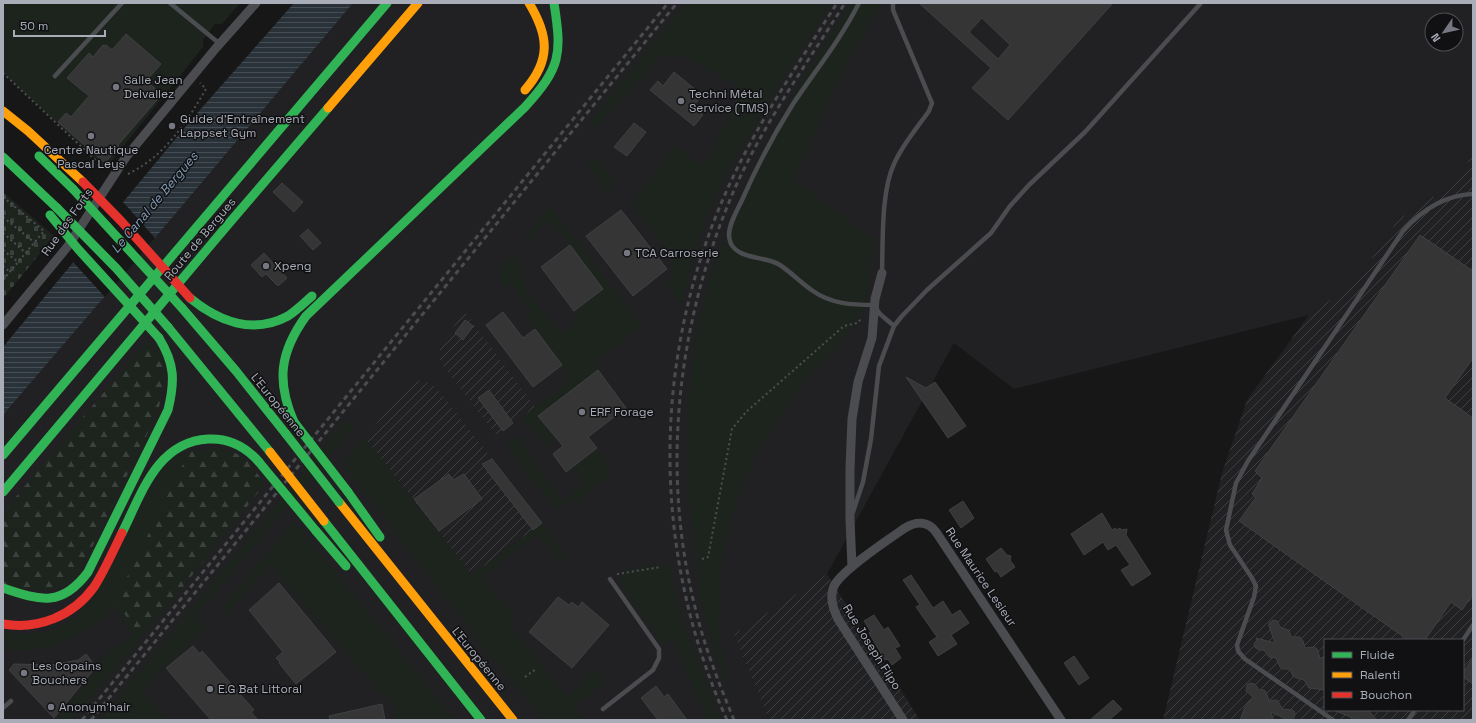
<svg xmlns="http://www.w3.org/2000/svg" width="1476" height="723" viewBox="0 0 1476 723" font-family="'Space Grotesk',sans-serif">
<defs>
<pattern id="industrial-furrows" width="10" height="10" patternUnits="userSpaceOnUse"><rect width="10" height="10" fill="#212123"/><path d="M-1 1l2-2M0 10L10 0M9 11l2-2" fill="none" stroke="#3e3f41"/></pattern>
<pattern id="forest-firs" width="22" height="20" patternUnits="userSpaceOnUse"><rect width="22" height="20" fill="#1d241e"/><path d="M5 1l3.5 6h-7zM16 11l3.5 6h-7z" fill="#3b413d"/></pattern>
<pattern id="cemetery-stones" width="16" height="16" patternUnits="userSpaceOnUse"><rect width="16" height="16" fill="#1d241e"/><path d="M2 7V4a2 2 0 0 1 4 0v3zM10 15v-3a2 2 0 0 1 4 0v3z" fill="#3b413d"/></pattern>
<pattern id="water-rules" width="6" height="5" patternUnits="userSpaceOnUse"><rect width="6" height="5" fill="#2a3239"/><path d="M0 2.5h6" fill="none" stroke="#464d54"/></pattern>
</defs>
<rect width="100%" height="100%" fill="#171717"/>
<path fill="#212123" fill-rule="evenodd" d="M353,3H1473V154L1450,190L1427,199L1397,221L1356,282L1309,315L1014,389L954,343L827,574L734,634L769,720H3V415L155,238ZM1432,20H1456V44H1432Z"/>
<path fill="url(#industrial-furrows)" fill-rule="evenodd" d="M1473,154V720H1163L1222,473L1247,400L1309,315L1356,282L1397,221L1427,199L1450,190ZM1325,640H1463V710H1325Z
M465,312L535,407L496,435L440,362V344Z
M417,380L429,383L436,387L542,523L472,575L365,438L407,386Z
M827,574L920,720H769L734,634Z"/>
<path fill="#1d241e" d="M3,3H240L222,24H215L203,40V47L106,168L3,73Z
M685,3H831L765,108L726,174L708,213L692,260L682,304L664,284L672,274L673,260L631,204L675,147L705,166L743,88L686,58L663,54L596,128L589,122Z
M850,3H882C847,58 821,119 794,179L874,241C872,255 870,269 869,283C868,289 868,296 867,302C858,331 819,363 800,388C747,455 717,530 719,617C720,645 726,673 731,701L715,653L701,600L688,489V418L694,345L710,276L733,217L762,150L796,89Z
M595,156L616,184L606,191L588,165Z
M550,206L642,326L594,361L600,368L539,416L556,437L545,446L522,417L570,379L562,365L525,316L531,311L511,283L504,288L500,280L499,268L509,257H513L518,262L527,291L561,334L580,319L574,311L603,289L570,246L547,220L525,245L523,242L525,237Z
M346,419L354,427L196,616L207,628L141,690L167,720H100Z
M520,437H523L528,440L522,446L563,500L584,484L572,468L597,448L609,465L610,471L607,477L576,503L572,498L556,509L506,447L516,439Z
M365,438L472,575L542,523L568,558L561,562L537,534L482,577L516,619L510,624L567,697L596,669L608,682L573,706L584,720H543L478,640L342,463Z
M189,452L115,601L142,638L72,720H57L98,667L96,662L133,635L114,609C85,631 65,649 27,650C18,650 11,652 3,647V631C9,632 15,634 21,634C49,636 72,621 90,603L160,472L176,456Z
M294,521L455,720H398L393,699L380,692L270,565L226,615L224,611V605Z
M668,563L682,619L720,720H707L673,639L664,645L618,581L628,569Z"/>
<path fill="url(#forest-firs)" d="M148,340L163,357L164,375L162,392L158,412L80,572C60,598 31,591 3,584V512Z
M212,448L230,451L246,458L265,484L142,638L115,601L189,452Z"/>
<path fill="url(#cemetery-stones)" d="M3,192L54,236L3,299Z"/>
<path fill="url(#water-rules)" d="M294,3H353L155,238L3,415V347L192,119Z"/>
<path fill="#171717" d="M123,202L155,238L105,297L73,262Z"/>
<path fill="#353536" stroke="#3f4043" fill-rule="evenodd" d="M919,3H1113L1008,120L972,88L991,68ZM982,18L1010,45L998,59L969,32Z
M126,34L161,64L146,81L162,94L118,145L119,146L105,163L58,122L66,113L71,117L89,96L67,78L89,53L93,57L103,45L104,46L106,45L112,50Z
M674,72L702,95L693,107L703,115L694,126L650,90L658,81L663,86Z
M634,123L646,132L627,156L614,147Z
M282,183L303,202L294,212L273,192Z
M621,210L667,269L633,296L586,236Z
M308,229L321,243L313,250L300,236Z
M1420,235L1473,271V358L1445,398L1473,418V594L1462,610L1451,602L1425,640H1408L1239,521L1256,497L1252,494L1262,478L1255,471Z
M570,245L603,289L574,311L541,267Z
M264,253L287,278L278,286L266,274L262,277L251,265Z
M503,312L523,338L535,329L562,365L533,387L486,325Z
M465,320L473,326L463,340L455,333Z
M598,370L626,408L588,437L597,448L566,472L553,454L563,446L538,416Z
M906,377L926,388L935,382L966,426L948,438Z
M489,390L513,423L503,431L478,398Z
M492,459L542,523L533,530L482,464Z
M449,474L453,480L464,474L482,499L439,531L414,499Z
M963,501L974,518L961,528L949,510Z
M1102,513L1112,530L1115,528L1116,530L1120,528L1121,530L1127,529L1126,535L1151,574L1132,586L1121,570L1130,565L1116,545L1108,550L1103,542L1084,555L1071,534Z
M1001,548L1007,555L1011,556L1010,560L1015,567L1001,577L997,571L995,572L986,559Z
M911,575L933,608L943,601L952,615L960,610L969,623L951,635L957,644L938,656L929,642L937,637L916,607L920,605L903,580Z
M279,583L336,652L296,684L279,663L280,662L276,658L283,652L249,610Z
M558,597L569,605L572,602L578,607L582,602L609,625L572,668L529,632Z
M874,615L884,630L888,627L900,646L895,648L901,658L892,665L888,659L885,660L869,633L871,632L864,621Z
M1273,620L1277,621L1281,628L1289,630L1291,637H1300L1303,641L1305,648L1314,647L1317,649L1320,658L1325,657V690L1309,688L1304,680L1297,678L1293,676L1290,669H1283L1280,667L1276,658L1269,657L1264,650H1259L1255,647L1254,644L1257,640L1256,638L1275,643L1269,626V623Z
M193,646L200,654L202,651L254,710L251,712L258,720H211L166,668Z
M86,654L96,667L54,718L9,670L14,664L52,665L78,660Z
M1074,656L1089,678L1079,685L1064,663Z
M1473,658V684L1463,677V672Z
M1250,683L1255,684L1259,690H1264L1266,692L1269,701L1276,700L1278,701L1282,709L1292,710L1295,712L1294,718L1291,720H1288L1271,712L1273,720H1240L1245,707L1253,697L1246,691L1247,685Z
M656,686L664,697L668,694L687,720H658L641,698Z
M1113,700L1122,709L1109,720H1090Z
M382,704L385,720H330L329,716Z
M1334,710H1368L1377,720H1357Z"/>
<g fill="none" stroke-linecap="round" stroke-linejoin="round">
<path stroke="#4d4e52" stroke-width="2" stroke-dasharray="2 3" stroke-linecap="butt" d="M3,73L105,169
M128,174C165,156 186,123 206,89L200,83
M3,197L44,231L3,280
M3,217L35,243
M3,233L26,253
M3,250L18,262
M3,266L10,272
M702,559L708,557L732,429L746,412L844,326L857,323L862,318
M617,574L661,567
M525,677L536,669"/>
<path stroke="#4b4c50" stroke-width="4.5" d="M170,3L220,44
M859,3C841,39 815,71 793,104C774,134 757,166 743,198C738,209 729,223 729,235C729,237 730,241 731,244C740,260 766,256 780,265C792,273 801,283 813,291C831,304 853,305 874,305L880,314L894,326
M55,76L122,3
M882,273C883,242 881,191 894,164C902,145 917,128 929,111L932,103L893,10V3
M853,512L863,482L871,439L879,366L894,326L902,316L927,290L991,233L1010,206L1029,185L1085,132L1201,3
M1463,640L1473,625
M3,708L11,701
M603,709L653,670L659,658V649L610,579
M1333,720L1245,659L1238,651L1237,645L1254,597L1256,586L1252,578L1230,545L1226,530L1236,483L1248,461L1403,231C1421,211 1445,195 1473,194
M1408,720L1415,710"/>
<path stroke="#4b4c50" stroke-width="9" d="M3,325L68,246L126,157L216,48L256,3
M852,567L850,519V469L852,419L858,382L872,338L875,299L882,273
M903,720L838,619C833,609 829,597 834,586C842,570 889,539 905,528C916,521 928,521 936,532L1061,720"/>
<path stroke="#30b455" stroke-width="9" d="M39,156L73,189
M3,157L57,208
M190,298C218,321 253,335 288,316C297,310 304,303 312,296
M182,308L236,371L286,434
M168,327L270,452
M294,422C276,381 280,352 306,316L525,107C561,67 562,55 554,3
M3,455L387,3
M3,492L225,228L328,108
M348,492L380,537
M324,521L481,720
M316,531L346,566
M122,533C142,493 157,442 208,439C229,438 246,447 259,462
M3,588C41,601 62,607 88,572L168,410C175,381 175,364 159,338"/>
<path stroke="#ff9f0a" stroke-width="9" d="M525,90C551,60 549,36 529,3
M328,108L418,3
M3,111L28,131L83,182
M339,502L513,720"/>
<path stroke="#e5322d" stroke-width="9" d="M3,624C38,630 73,616 94,587C105,570 113,551 122,533"/>
<path stroke="#4b4c4f" stroke-width="3" stroke-dasharray="5 4" stroke-linecap="butt" d="M82,720L668,3
M91,720L677,3
M727,720C649,547 651,349 733,177C762,116 801,60 837,3
M734,720C720,686 706,651 697,615C660,476 676,327 732,195C761,127 806,65 845,3"/>
<path stroke="#30b455" stroke-width="9" d="M73,189L182,308
M57,208L116,268L168,327
M50,215L78,249L159,338
M294,422L348,492
M286,434L339,502
M259,462L316,531"/>
<path stroke="#ff9f0a" stroke-width="9" d="M270,452L324,521"/>
<path stroke="#e5322d" stroke-width="9" d="M83,182L121,221L190,298"/>
</g>
<g fill="#757880" stroke="#111113" stroke-width="1.5">
<circle cx="116" cy="87" r="4"/>
<circle cx="681" cy="101" r="4"/>
<circle cx="172" cy="126" r="4"/>
<circle cx="91" cy="136" r="4"/>
<circle cx="627" cy="253" r="4"/>
<circle cx="266" cy="266" r="4"/>
<circle cx="582" cy="412" r="4"/>
<circle cx="24" cy="673" r="4"/>
<circle cx="210" cy="689" r="4"/>
<circle cx="51" cy="707" r="4"/>
</g>
<g text-anchor="middle" stroke-width="3" stroke-linejoin="round" paint-order="stroke">
<g font-size="12" fill="#a8adb8" stroke="#111113" text-anchor="start">
<text x="124" y="84">Salle Jean<tspan x="124" dy="14">Delvallez</tspan></text>
<text x="689" y="98">Techni Métal<tspan x="689" dy="14">Service (TMS)</tspan></text>
<text x="180" y="123">Guide d'Entraînement<tspan x="180" dy="14">Lappset Gym</tspan></text>
<text x="91" y="154" text-anchor="middle">Centre Nautique<tspan x="91" dy="14">Pascal Leys</tspan></text>
<text x="635" y="257">TCA Carroserie</text>
<text x="274" y="270">Xpeng</text>
<text x="590" y="416">ERF Forage</text>
<text x="32" y="670">Les Copains<tspan x="32" dy="14">Bouchers</tspan></text>
<text x="218" y="693">E.G Bat Littoral</text>
<text x="59" y="711">Anonym'hair</text>
</g>
<g font-size="12" fill="#a8adb8" stroke="#111113">
<text transform="translate(67 222) rotate(-55)" y="4">Rue des Forts</text>
<text transform="translate(200 239) rotate(-50)" y="4">Route de Bergues</text>
<text transform="translate(278 405) rotate(51)" y="4">L'Européenne</text>
<text transform="translate(981 577) rotate(56)" y="4">Rue Maurice Lesieur</text>
<text transform="translate(872 647) rotate(58)" y="4">Rue Joseph Flipo</text>
<text transform="translate(479 659) rotate(51)" y="4">L'Européenne</text>
</g>
<g font-size="13" font-style="italic" fill="#7f9bb3" stroke="#111113">
<text transform="translate(154 202) rotate(-50)" y="5">Le Canal de Bergues</text>
</g>
</g>
<rect width="1476" height="723" fill="none" stroke="#a8adb8" stroke-width="8"/>
<rect x="1324" y="639" width="140" height="72" fill="#111113" stroke="#4d4f55"/>
<rect x="1332" y="652" width="20" height="6" fill="#30b455" stroke="#4d4f55"/>
<text x="1360" y="659" font-size="12" fill="#a8adb8">Fluide</text>
<rect x="1332" y="672" width="20" height="6" fill="#ff9f0a" stroke="#4d4f55"/>
<text x="1360" y="679" font-size="12" fill="#a8adb8">Ralenti</text>
<rect x="1332" y="692" width="20" height="6" fill="#e5322d" stroke="#4d4f55"/>
<text x="1360" y="699" font-size="12" fill="#a8adb8">Bouchon</text>
<g transform="translate(1444 32) rotate(236)"><circle r="19" fill="#111113" stroke="#4d4f55"/>
<path d="M0-3L7 15L0 10L-7 15Z" fill="#757880"/>
<text y="-6" font-size="11" font-weight="bold" text-anchor="middle" fill="#a8adb8">N</text>
</g>
<path d="M14 30v6h91v-6" fill="none" stroke="#a8adb8" stroke-width="2"/>
<text x="20" y="30" font-size="12" fill="#a8adb8" stroke="#111113" stroke-width="3" paint-order="stroke">50 m</text>
</svg>
